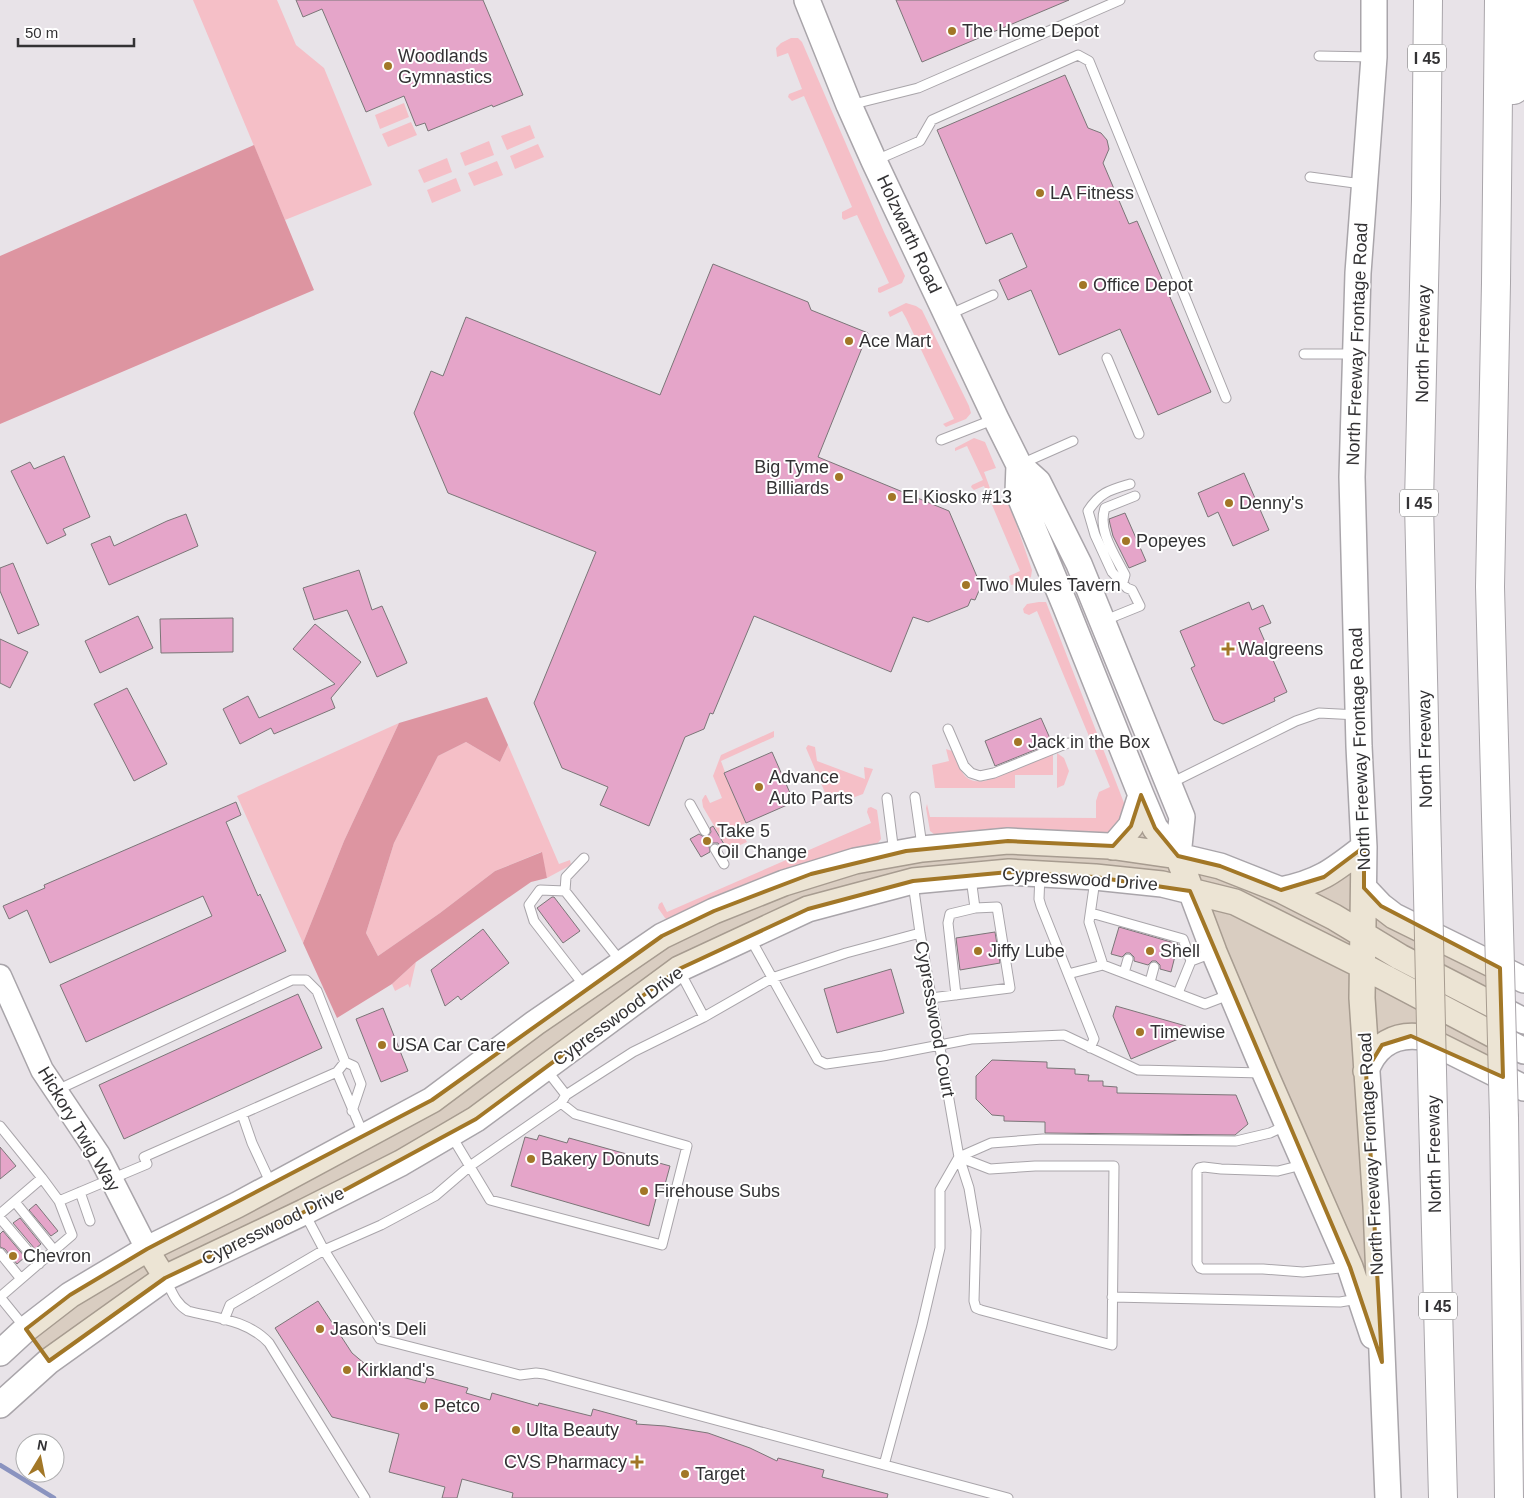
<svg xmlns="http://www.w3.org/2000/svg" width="1524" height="1498" viewBox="0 0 1524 1498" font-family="Arial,sans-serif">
<rect width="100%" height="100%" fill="#e8e3e8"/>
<path fill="#f5bfc7" d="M193,0H277L296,45L324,68L372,185L285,220Z
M791,38H798L802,42L884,232L905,276L902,283L880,293L878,292V288L889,283L857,215L844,220L842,218V212L852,207L804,96L792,101L788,97L789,94L802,89L788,53L777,57L776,48L781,43Z
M404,103L409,117L380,129L375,115Z
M411,122L417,135L388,147L382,134Z
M530,125L535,138L507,150L501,136Z
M489,141L494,155L465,166L460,153Z
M538,144L544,157L515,169L510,156Z
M447,158L452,172L424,183L418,170Z
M497,161L503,175L474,186L468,173Z
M456,178L461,191L432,203L427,190Z
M906,303L916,306L922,310L969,406L971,413L966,419L946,427L943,424L954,419L906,318L902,311L890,317L888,312Z
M974,438L985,442L996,468L984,472L995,502L1007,497L1032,570L1031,577L1022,583L1011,585L1009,576L1020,571L984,486L974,490L971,487L972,485L983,480L967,446L955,451V448Z
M1039,602H1046L1126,808L1117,834L939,838L930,831L926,808L927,804L930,817L1096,818V801L1099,792L1110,787L1037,611L1029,615L1024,613L1023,609L1027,604Z
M399,723L344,841L303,943L237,796Z
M774,731V737L772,738L721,761L725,772L724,773L746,823L738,826L747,842L731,849L727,848L703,807L702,800L705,795H706L710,803L722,798L713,776L721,755Z
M466,742L500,762L508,745L559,864L570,860L571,865L547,878L541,852L495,871L440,913L378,956L366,933L394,843L438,756Z
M808,745L815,747L817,761L865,779L864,767L873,769L863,794L836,804L829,802L806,748Z
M946,749L952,751C963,768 960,784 985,781L1053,754V775H1015V788H935L932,765L949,761Z
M1057,753L1064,758L1069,771L1064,785L1057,788Z
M871,807L877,810L881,839L873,849L669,921L665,918L658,908L659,904L662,902L667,912L871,823L867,812L868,808Z
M416,962L410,988L408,984L395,991L392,984Z"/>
<path fill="#dd95a1" d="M254,145L314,290L0,424V256Z
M487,697L508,745L500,762L466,742L438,756L394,843L366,933L378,956L440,913L495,871L542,852L547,878L531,882L416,962L392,984L337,1018L303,943L344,841L399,723Z"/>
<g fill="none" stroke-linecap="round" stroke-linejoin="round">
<path stroke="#8a93bf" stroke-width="4.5" d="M0,1465L54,1498"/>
</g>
<path fill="#e5a5c9" stroke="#7b7678" d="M296,0H483L523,95L493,107L492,105L428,131L425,123L416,126L404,96L366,112L322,9L303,17Z
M896,0H1069L922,62Z
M1065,75L1088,128L1101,133L1107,140L1109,149L1103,163L1129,224L1137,221L1211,392L1158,415L1120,329L1059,355L1031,290L1008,300L999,280L1027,267L1012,233L986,244L937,130Z
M713,264L808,302L811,310L868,333L818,457L949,511L981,586L975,600L971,599L968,606L928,622L913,617L891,672L754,616L713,714L710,713L704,729L685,737L649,826L600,805L608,787L562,768L534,703L596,552L448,493L414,413L431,371L443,376L466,317L660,395Z
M64,456L90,517L63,529L66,535L47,544L11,471L30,462L34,469Z
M1244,473L1269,530L1233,546L1218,512L1208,517L1198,493Z
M1125,513L1146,561L1129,568L1113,536L1110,524L1109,519Z
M186,514L198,546L109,585L91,544L110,536L114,546L167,521Z
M13,563L39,625L18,634L0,591V568Z
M359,570L372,610L382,606L407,663L377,677L347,610L314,620L303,588Z
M1249,602L1252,610L1263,605L1271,623L1259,628L1287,692L1274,698L1275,701L1223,724L1214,720L1191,668L1195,666L1180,631Z
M138,616L153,648L100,673L85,641Z
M233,618V652L161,653L160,619Z
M315,624L361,662L331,698L335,708L274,734L271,728L240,744L223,709L248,696L259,718L335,684L293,649Z
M0,639L28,652L10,688L0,683Z
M127,688L167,764L134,781L94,704Z
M1041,718L1052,743L995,766L985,741Z
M772,752L794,802L746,823L724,773Z
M236,802L241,815L226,822L258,896L260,894L286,951L86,1042L60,985L212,916L203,896L50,963L27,910L9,919L3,906L45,888L44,885Z
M713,826L724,844L720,846L718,843H712L709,846L710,852L701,857L690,839L699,834L704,837L708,836L711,832L710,828Z
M552,897H554L580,931L563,943L537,908Z
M1119,927L1178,944L1171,972L1160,969V965L1156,961H1152L1148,965L1134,961V957L1130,953H1126L1122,957L1111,954Z
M483,929L509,963L461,1000L458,996L445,1006L431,970Z
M995,932L1000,963L960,970L956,938Z
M891,969L904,1013L837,1033L824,989Z
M298,994L322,1048L124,1139L99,1085Z
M1116,1006L1186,1026L1183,1037L1131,1059L1113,1016Z
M383,1008L408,1071L381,1082L356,1019Z
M992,1060L1047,1062V1068L1075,1069V1074L1089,1075L1088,1081H1103V1086L1117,1087V1093L1236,1095L1248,1124L1235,1135L1045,1133V1122L1004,1121V1116L992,1115L976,1099V1076Z
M539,1135L567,1143L569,1138L670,1166L664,1188L659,1187L649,1226L511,1186L525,1137L537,1140Z
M0,1147L16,1166L0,1179Z
M36,1204L58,1231L51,1236L29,1210Z
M20,1218L41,1244L35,1249L13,1223Z
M3,1231L25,1257L17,1264L5,1249L0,1247V1234Z
M318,1301L352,1353L371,1369L425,1383L427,1377L468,1388L466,1393L490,1400L492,1393L538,1406L539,1403L591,1416L593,1409L637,1421L636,1424L665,1426L708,1433L750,1448L777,1461L778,1458L824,1470L822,1477L888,1494L887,1498H512L513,1493L462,1479L457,1498H442L445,1487L389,1472L399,1434L332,1417L275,1328Z"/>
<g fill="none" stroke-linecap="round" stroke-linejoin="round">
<defs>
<path id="service" d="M1319,56L1373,57
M850,105L918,88L1120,0
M874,161L920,141L932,120L1078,55L1089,61L1226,398
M1310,177L1362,184
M948,315L993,295
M1304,354H1353
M1107,358L1139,434
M941,440L995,419
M1021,464L1073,441
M1123,582L1125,575C1115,555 1097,530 1105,508L1135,496
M1103,621L1140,606L1132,590L1127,588L1112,572L1095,535L1088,511C1100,492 1110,490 1130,484
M948,729L964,766L971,773L980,776L994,773L1068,743
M1169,784L1296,721L1319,713L1358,715
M915,797L922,846
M887,798L894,853
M690,804L705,831
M715,849L724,864
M1040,874L1039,899L1041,906L1094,1039L1090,1048
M1095,880L1089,922L1103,965L1205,1004L1231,994
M913,883L920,933L959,1157L969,1188L976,1230L974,1301L976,1308L981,1310L1112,1345L1114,1166H1035L990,1169L959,1157
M565,891L566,877L584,858
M1091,913L1183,939L1191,961
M750,938L818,1060L826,1064L883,1056L971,1039L1064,1035L1138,1070L1262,1073
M679,970L704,1017
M1124,973L1128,959
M1068,974L1103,965
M1150,982L1154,967
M586,988L534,921L529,905L540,890L565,891L622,963
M1178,993L1191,961L1212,953
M956,995L948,923L950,914L975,908
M931,998L1010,988L997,907L975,908L971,878
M345,1062L354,1066L361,1084L352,1111
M545,1068L566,1095
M55,1091L292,980H306L317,991L345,1062L337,1072L364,1136
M242,1114L252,1143L272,1186
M0,1126L42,1178
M451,1135L490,1200L662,1245L687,1146L575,1114L561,1103
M1302,1165L1278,1171L1221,1169L1204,1167L1199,1168L1197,1171V1263L1200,1268L1203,1269H1263L1303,1272L1349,1267
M80,1192L90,1221
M15,1202L54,1250
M0,1214L42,1178L59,1201L147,1164L144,1157L337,1072
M305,1214L324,1250L380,1339L520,1375L536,1373L544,1374L1008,1498
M0,1218L39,1264
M0,1253L21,1279
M166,1280C172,1292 176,1304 188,1311C216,1318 248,1320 269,1343L365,1498
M0,1297L72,1235L59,1201
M0,1297L26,1329
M1112,1297L1340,1302L1358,1299
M224,1320L230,1305L324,1250L381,1225L435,1196L470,1166L561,1103L566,1095L633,1052L704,1017L772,978L846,953L920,933
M884,1465L922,1325L940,1248V1190L959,1157L991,1143L1043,1139L1236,1141L1270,1133L1287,1125"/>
<path id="tertiary" d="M0,976L42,1070L99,1155L147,1249L165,1278"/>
<path id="secondary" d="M807,0L849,105L874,161L996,419L1019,465L1038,482L1079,564L1182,817L1178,856
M1374,0V57L1358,273L1352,477L1359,746L1364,847L1362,998L1376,1206L1388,1498
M1019,465L1018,492L1065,605L1141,795L1155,828L1178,856L1214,952L1265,1073L1350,1267L1373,1336
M1113,847L1131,826L1141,795
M1364,888L1381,906L1394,916L1524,980
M1281,890C1320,882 1333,871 1364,847
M1366,1071C1375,1045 1395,1033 1422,1037L1524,1088
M0,1353L26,1329L70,1295L147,1249L237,1205L432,1100L535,1023L662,936L714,911L784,883L855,861L922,849L1008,841L1109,846L1178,856L1220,866L1281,890L1334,917L1400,957L1524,1021
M0,1405L49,1361L165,1278L304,1212L401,1163L476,1119L679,969L808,909L913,881L1009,872L1095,877L1162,884L1235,902L1361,965L1524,1051"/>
<path id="motorway" d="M1514,90L1523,0
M1427,851L1419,503L1426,199L1428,0
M1497,854L1490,587L1496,283L1499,0
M1433,1114L1443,1498
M1504,1118L1509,1498"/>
</defs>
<use href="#service" stroke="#a9a5aa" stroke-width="11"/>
<use href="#tertiary" stroke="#a9a5aa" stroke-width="25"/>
<use href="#secondary" stroke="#a9a5aa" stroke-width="28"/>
<use href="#motorway" stroke="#a9a5aa" stroke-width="30"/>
<use href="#service" stroke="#fff" stroke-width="9"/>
<use href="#tertiary" stroke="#fff" stroke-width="22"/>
<use href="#secondary" stroke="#fff" stroke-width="25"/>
<use href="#motorway" stroke="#fff" stroke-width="28"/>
<defs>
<path id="motorway-bridge" d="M1427,851L1433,1114
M1497,854L1504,1118"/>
</defs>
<use href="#motorway-bridge" stroke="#a9a5aa" stroke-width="30" stroke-linecap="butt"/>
<use href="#motorway-bridge" stroke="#fff" stroke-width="28"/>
</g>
<path fill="#a27727" fill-opacity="0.2" stroke="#a27727" stroke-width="4" stroke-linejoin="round" d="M1141,795L1155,828L1178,856L1220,866L1281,890L1324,877L1364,847V888L1381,906L1500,968L1503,1077L1411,1036L1382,1045L1366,1071L1382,1362L1350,1267L1190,891L1095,877L1009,872L913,881L808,909L679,969L476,1119L304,1212L165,1278L49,1361L26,1329L70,1295L147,1249L432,1100L662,936L714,911L811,874L906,851L1008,841L1113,846L1131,826Z"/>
<g fill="#a27727" stroke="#fff" stroke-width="2">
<circle cx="952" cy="31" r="5"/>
<circle cx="388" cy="66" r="5"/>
<circle cx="1040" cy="193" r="5"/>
<circle cx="1083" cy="285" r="5"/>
<circle cx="849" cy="341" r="5"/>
<circle cx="839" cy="477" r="5"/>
<circle cx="892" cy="497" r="5"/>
<circle cx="1229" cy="503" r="5"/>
<circle cx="1126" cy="541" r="5"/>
<circle cx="966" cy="585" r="5"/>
<path d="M1225.5 641.5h5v5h5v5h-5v5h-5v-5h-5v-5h5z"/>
<circle cx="1018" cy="742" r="5"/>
<circle cx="759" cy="787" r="5"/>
<circle cx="707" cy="841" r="5"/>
<circle cx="978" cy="951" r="5"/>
<circle cx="1150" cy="951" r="5"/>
<circle cx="1140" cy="1032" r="5"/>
<circle cx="382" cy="1045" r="5"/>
<circle cx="531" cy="1159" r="5"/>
<circle cx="644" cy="1191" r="5"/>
<circle cx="13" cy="1256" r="5"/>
<circle cx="320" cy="1329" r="5"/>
<circle cx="347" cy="1370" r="5"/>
<circle cx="424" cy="1406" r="5"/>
<circle cx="516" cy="1430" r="5"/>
<path d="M634.5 1454.5h5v5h5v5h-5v5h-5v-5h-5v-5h5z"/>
<circle cx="685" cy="1474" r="5"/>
</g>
<g text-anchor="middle" stroke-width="4" stroke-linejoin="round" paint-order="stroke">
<g fill="#fff" stroke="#707071" stroke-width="1">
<rect x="1408" y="44.5" width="38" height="27" rx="4"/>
<rect x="1400" y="489.5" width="38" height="27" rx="4"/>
<rect x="1419" y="1292.5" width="38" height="27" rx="4"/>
</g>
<g font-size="16" font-weight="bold" fill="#333234">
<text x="1427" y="64">I 45</text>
<text x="1419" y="509">I 45</text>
<text x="1438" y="1312">I 45</text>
</g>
<g font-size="18" fill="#333234" stroke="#fff" text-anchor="start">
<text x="962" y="37">The Home Depot</text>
<text x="398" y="62">Woodlands<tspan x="398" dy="21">Gymnastics</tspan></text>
<text x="1050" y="199">LA Fitness</text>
<text x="1093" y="291">Office Depot</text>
<text x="859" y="347">Ace Mart</text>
<text x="829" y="473" text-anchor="end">Big Tyme<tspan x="829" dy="21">Billiards</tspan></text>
<text x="902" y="503">El Kiosko #13</text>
<text x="1239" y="509">Denny's</text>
<text x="1136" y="547">Popeyes</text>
<text x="976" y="591">Two Mules Tavern</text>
<text x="1238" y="655">Walgreens</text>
<text x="1028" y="748">Jack in the Box</text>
<text x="769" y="783">Advance<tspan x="769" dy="21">Auto Parts</tspan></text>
<text x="717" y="837">Take 5<tspan x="717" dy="21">Oil Change</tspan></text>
<text x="988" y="957">Jiffy Lube</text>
<text x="1160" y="957">Shell</text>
<text x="1150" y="1038">Timewise</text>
<text x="392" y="1051">USA Car Care</text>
<text x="541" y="1165">Bakery Donuts</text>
<text x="654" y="1197">Firehouse Subs</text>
<text x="23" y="1262">Chevron</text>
<text x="330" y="1335">Jason's Deli</text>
<text x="357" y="1376">Kirkland's</text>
<text x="434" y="1412">Petco</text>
<text x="526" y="1436">Ulta Beauty</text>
<text x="627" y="1468" text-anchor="end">CVS Pharmacy</text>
<text x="695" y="1480">Target</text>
</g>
<g font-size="18" fill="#333234" stroke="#fff">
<text transform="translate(909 234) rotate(65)" y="6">Holzwarth Road</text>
<text transform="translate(1357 344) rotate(-88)" y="6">North Freeway Frontage Road</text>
<text transform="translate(1423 344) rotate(-89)" y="6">North Freeway</text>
<text transform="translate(1360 749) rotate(-92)" y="6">North Freeway Frontage Road</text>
<text transform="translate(1425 749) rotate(-91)" y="6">North Freeway</text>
<text transform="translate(1080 879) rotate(4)" y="6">Cypresswood Drive</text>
<text transform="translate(618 1016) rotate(-36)" y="6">Cypresswood Drive</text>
<text transform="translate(935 1019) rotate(80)" y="6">Cypresswood Court</text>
<text transform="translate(79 1129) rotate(59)" y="6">Hickory Twig Way</text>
<text transform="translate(1371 1154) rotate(-93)" y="6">North Freeway Frontage Road</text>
<text transform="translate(1434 1154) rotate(-91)" y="6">North Freeway</text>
<text transform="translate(273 1226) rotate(-26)" y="6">Cypresswood Drive</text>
</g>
</g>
<g transform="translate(40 1458) rotate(10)"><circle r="24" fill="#ffffff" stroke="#adadae"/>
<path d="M0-4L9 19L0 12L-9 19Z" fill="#a27727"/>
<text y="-8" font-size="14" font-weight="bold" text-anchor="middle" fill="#333234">N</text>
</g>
<path d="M18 38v8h116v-8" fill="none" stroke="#333234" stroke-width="2.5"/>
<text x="25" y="38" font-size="15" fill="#333234" stroke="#ffffff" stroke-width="4" paint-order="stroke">50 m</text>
</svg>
